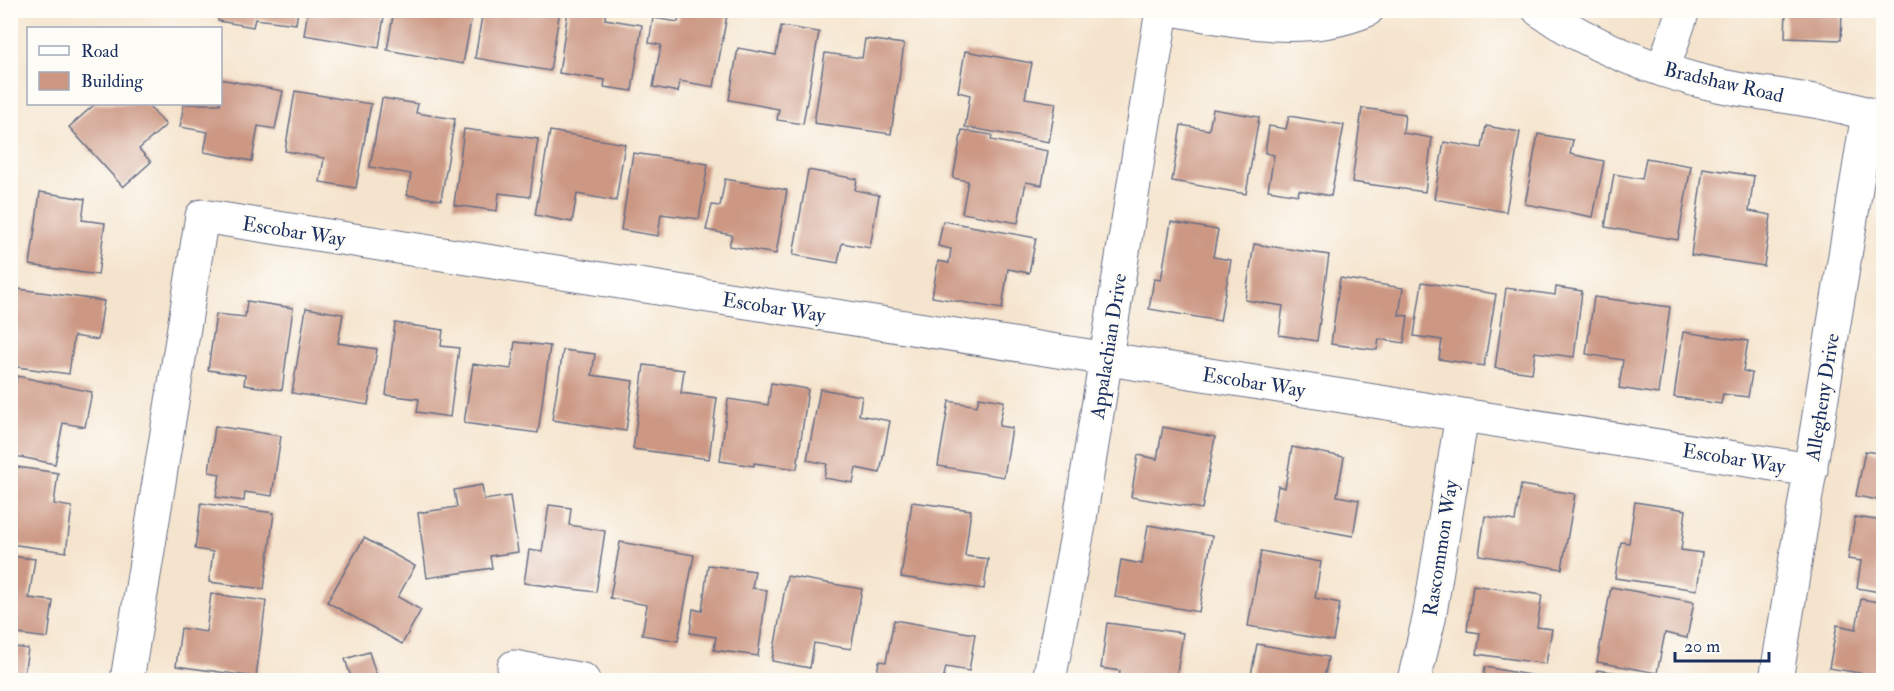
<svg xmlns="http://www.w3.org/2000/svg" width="1894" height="691" viewBox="0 0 1894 691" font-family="'IM FELL Double Pica',serif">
<rect width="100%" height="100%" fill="#fdfcf7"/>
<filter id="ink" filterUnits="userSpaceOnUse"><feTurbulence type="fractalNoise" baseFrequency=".0167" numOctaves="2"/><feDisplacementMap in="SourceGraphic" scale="12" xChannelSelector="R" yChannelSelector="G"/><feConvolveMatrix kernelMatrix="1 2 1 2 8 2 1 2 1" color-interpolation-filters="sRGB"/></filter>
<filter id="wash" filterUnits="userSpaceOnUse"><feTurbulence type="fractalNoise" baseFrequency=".008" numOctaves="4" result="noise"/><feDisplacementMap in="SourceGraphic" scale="24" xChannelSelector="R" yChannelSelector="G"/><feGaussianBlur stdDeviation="1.35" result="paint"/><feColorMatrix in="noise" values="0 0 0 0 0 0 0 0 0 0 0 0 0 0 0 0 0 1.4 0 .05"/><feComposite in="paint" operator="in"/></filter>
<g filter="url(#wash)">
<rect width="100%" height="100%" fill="#f5e4cd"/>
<g id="blocks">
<path fill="#cc9884" d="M219,10H298L296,24L255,19L253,27L218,21Z
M308,10H385L379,48L304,35Z
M394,10H473L463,64L387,50Z
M483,10H560L550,71L475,58Z
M568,10H606L605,19L642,25L632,91L604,87L605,80L559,73Z
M680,10H699L727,15L714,87L680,81L678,92L653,87L661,45L649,43L653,18L678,22Z
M1786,10H1842L1841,40L1785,38Z
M781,26L819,32L803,124L777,120L779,109L729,100L738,48L776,55Z
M865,39L904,44L891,134L814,123L825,53L862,58Z
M965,51L1032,63L1025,98L1056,103L1049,142L965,127L970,95L958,92Z
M220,79L283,91L275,129L258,126L252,161L204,152L208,132L180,127L184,104H220Z
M295,91L371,104L356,188L320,182L324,158L285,151Z
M382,98L418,104L416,113L455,119L441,200L407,195L411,174L370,167Z
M95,104H147L166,125L139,149L151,162L123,187L69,127Z
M1362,108L1405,114L1403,133L1432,138L1425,192L1352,182Z
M1213,109L1259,117L1246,194L1172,181L1181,125L1209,130Z
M1289,116L1344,125L1331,196L1299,190L1298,195L1268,190L1274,155L1265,153L1269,126L1286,129Z
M1486,126L1520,132L1506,212L1434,199L1444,142L1482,148Z
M464,129L538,139L530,197L499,193L497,211L454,205Z
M962,130L992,135L991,140L1048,151L1042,185L1026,182L1018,223L962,213L968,181L953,178Z
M550,131L625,144L616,201L577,194L572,222L535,215Z
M1538,134L1573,140L1570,154L1604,161L1593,217L1525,204Z
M633,153L708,164L699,219L661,214L658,236L621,230Z
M1646,158L1691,166L1678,240L1605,227L1614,174L1642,179Z
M1703,168L1754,176L1749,211L1771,215L1764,266L1691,255Z
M808,170L857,179L855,190L879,195L870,248L842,243L838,263L793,255Z
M725,179L787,190L776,254L729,246L732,235L706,230L712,205L720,206Z
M40,192L85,199L82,220L105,223L98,275L30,265Z
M943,221L1036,238L1029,273L1008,269L1002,309L932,297L938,261L949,263L951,249L938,246Z
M1171,222L1218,230L1213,257L1231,260L1220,321L1149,309L1154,279L1161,280Z
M1254,244L1329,255L1317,341L1279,335L1283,306L1245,300Z
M1340,278L1403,288L1399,315L1408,316L1404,343L1379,339L1377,350L1331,344Z
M1422,282L1496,294L1484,366L1439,359L1442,340L1414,336Z
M1556,287L1582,291L1574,357L1535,352L1532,373L1495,368L1506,288L1555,295Z
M19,289L104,301L98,340L74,336L69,374L10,366V352Z
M1594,297L1670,307L1658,394L1619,388L1623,360L1586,354Z
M247,301L293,308L282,390L244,385L245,375L208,370L216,314L245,317Z
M306,308L343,314L338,343L377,349L368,405L292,393Z
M395,323L443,330L441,346L459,348L450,417L417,412L419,399L386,395Z
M1683,332L1748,341L1743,371L1752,373L1748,397L1723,394L1721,404L1674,397Z
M515,342L550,346L538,433L464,423L473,364L511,369Z
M1882,347H1884V375L1878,374Z
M563,350L595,354L592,375L633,381L626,431L552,420Z
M644,365L684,370L681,393L717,398L709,459L633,449Z
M17,376L92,392L85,427L63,423L55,464L10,455V411Z
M771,383L808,389L797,469L754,463V466L720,461L728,399L768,405Z
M820,389L862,396L859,415L890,421L880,473L856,468L853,483L824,478L827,464L807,460Z
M979,397L1004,401L999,426L1012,428L1004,477L938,466L949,401L977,406Z
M215,426L281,436L272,496L245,492L244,501L216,497L220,474L209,472Z
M1163,427L1215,437L1202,509L1131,497L1138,455L1157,459Z
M1292,447L1344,457L1337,496L1359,500L1353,536L1272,521L1278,486L1285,488Z
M1865,451L1884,454V501L1856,496Z
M10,466L58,473L54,504L72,507L66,552L10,544Z
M482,485L484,500L510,496L518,552L490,556L492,568L427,578L418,513L457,507L454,490Z
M1521,485L1575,494L1562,569L1479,555L1485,516L1515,521Z
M912,502L971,510L965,556L988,559L984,589L901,577Z
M1635,502L1686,510L1681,550L1702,553L1697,590L1615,578L1621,542L1629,543Z
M201,503L274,513L264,589L209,582L213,552L195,549Z
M549,505L571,508L569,525L605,531L596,592L524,583L529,550L542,552Z
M1855,517L1884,521V583L1881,582L1880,592L1857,588L1861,561L1848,559Z
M1148,525L1212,536L1199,612L1115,597L1121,560L1142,564Z
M364,538L415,566L398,597L421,610L402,644L327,602Z
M620,542L694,555L678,641L642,635L647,605L610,598Z
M1261,551L1321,562L1315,598L1340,603L1333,641L1248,626Z
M10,556L35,559L29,598L53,601L48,638L10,633Z
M708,565L755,571L752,588L767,590L758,656L714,650L716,637L690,633L693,609L702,611Z
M787,576L862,589L851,649L814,643L810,668L772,661Z
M1473,585L1542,595L1537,627L1552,629L1546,664L1477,654L1480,633L1467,631Z
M1611,587L1694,602L1687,638L1665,633L1657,673L1597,662Z
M211,594L266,601L256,677L176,666L181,628L206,632Z
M1861,599L1884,603V677L1829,668L1837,625L1856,629Z
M894,620L975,634L969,671L946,667L943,680H876L879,661L886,662Z
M1107,623L1183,633L1176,680H1119L1120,671L1101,668Z
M1257,644L1328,657L1324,680H1250Z
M10,646L28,649L23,680H10Z
M369,652L378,680H342L351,677L345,659Z
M1485,667L1540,677V680H1483Z
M1597,670L1627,674L1626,680H1596Z"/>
</g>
</g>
<g filter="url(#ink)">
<use href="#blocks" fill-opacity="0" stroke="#676e85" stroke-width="1.5"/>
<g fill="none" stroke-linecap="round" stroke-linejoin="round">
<defs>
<path id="minor" d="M1177,10C1241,21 1305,36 1367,10
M1663,70L1683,10
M514,667L583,680
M127,680L202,216L1811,470
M1049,680L1079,525L1162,10
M1414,680L1429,619L1462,415"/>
<path id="tertiary" d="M1539,10C1592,46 1655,71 1717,85C1772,97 1830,98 1884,120
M1776,680L1868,114"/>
</defs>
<use href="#minor" stroke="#676e85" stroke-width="35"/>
<use href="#tertiary" stroke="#676e85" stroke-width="35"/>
<use href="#minor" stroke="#fff" stroke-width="33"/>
<use href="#tertiary" stroke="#fff" stroke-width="33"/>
</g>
</g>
<g text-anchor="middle" stroke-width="6" stroke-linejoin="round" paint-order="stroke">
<g font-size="20" fill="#1b2f5e" stroke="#fdfcf7">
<text transform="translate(1724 82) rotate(13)" y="7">Bradshaw Road</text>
<text transform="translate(294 231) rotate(9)" y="7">Escobar Way</text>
<text transform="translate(774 307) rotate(9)" y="7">Escobar Way</text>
<text transform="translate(1108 346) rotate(-81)" y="7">Appalachian Drive</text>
<text transform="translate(1254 382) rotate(9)" y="7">Escobar Way</text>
<text transform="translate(1822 397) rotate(-81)" y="7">Allegheny Drive</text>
<text transform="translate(1734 458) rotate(9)" y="7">Escobar Way</text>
<text transform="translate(1440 548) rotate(-81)" y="7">Rascommon Way</text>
</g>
</g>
<rect width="1894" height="691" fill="none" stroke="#fdfcf7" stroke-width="36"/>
<rect x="27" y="27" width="195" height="78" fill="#fdfcf7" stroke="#a3aaba" stroke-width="1.5"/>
<rect x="39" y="46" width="30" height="9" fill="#ffffff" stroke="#a3aaba" stroke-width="1.5"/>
<text x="81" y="57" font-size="18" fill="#1b2f5e">Road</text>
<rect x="39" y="72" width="30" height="18" fill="#cc9884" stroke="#a3aaba" stroke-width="1.5"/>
<text x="81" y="87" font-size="18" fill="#1b2f5e">Building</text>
<path d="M1675 652v9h94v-9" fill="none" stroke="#1b2f5e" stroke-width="3"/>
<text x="1684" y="652" font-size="18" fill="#1b2f5e" stroke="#fdfcf7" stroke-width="4.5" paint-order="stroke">20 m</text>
</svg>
